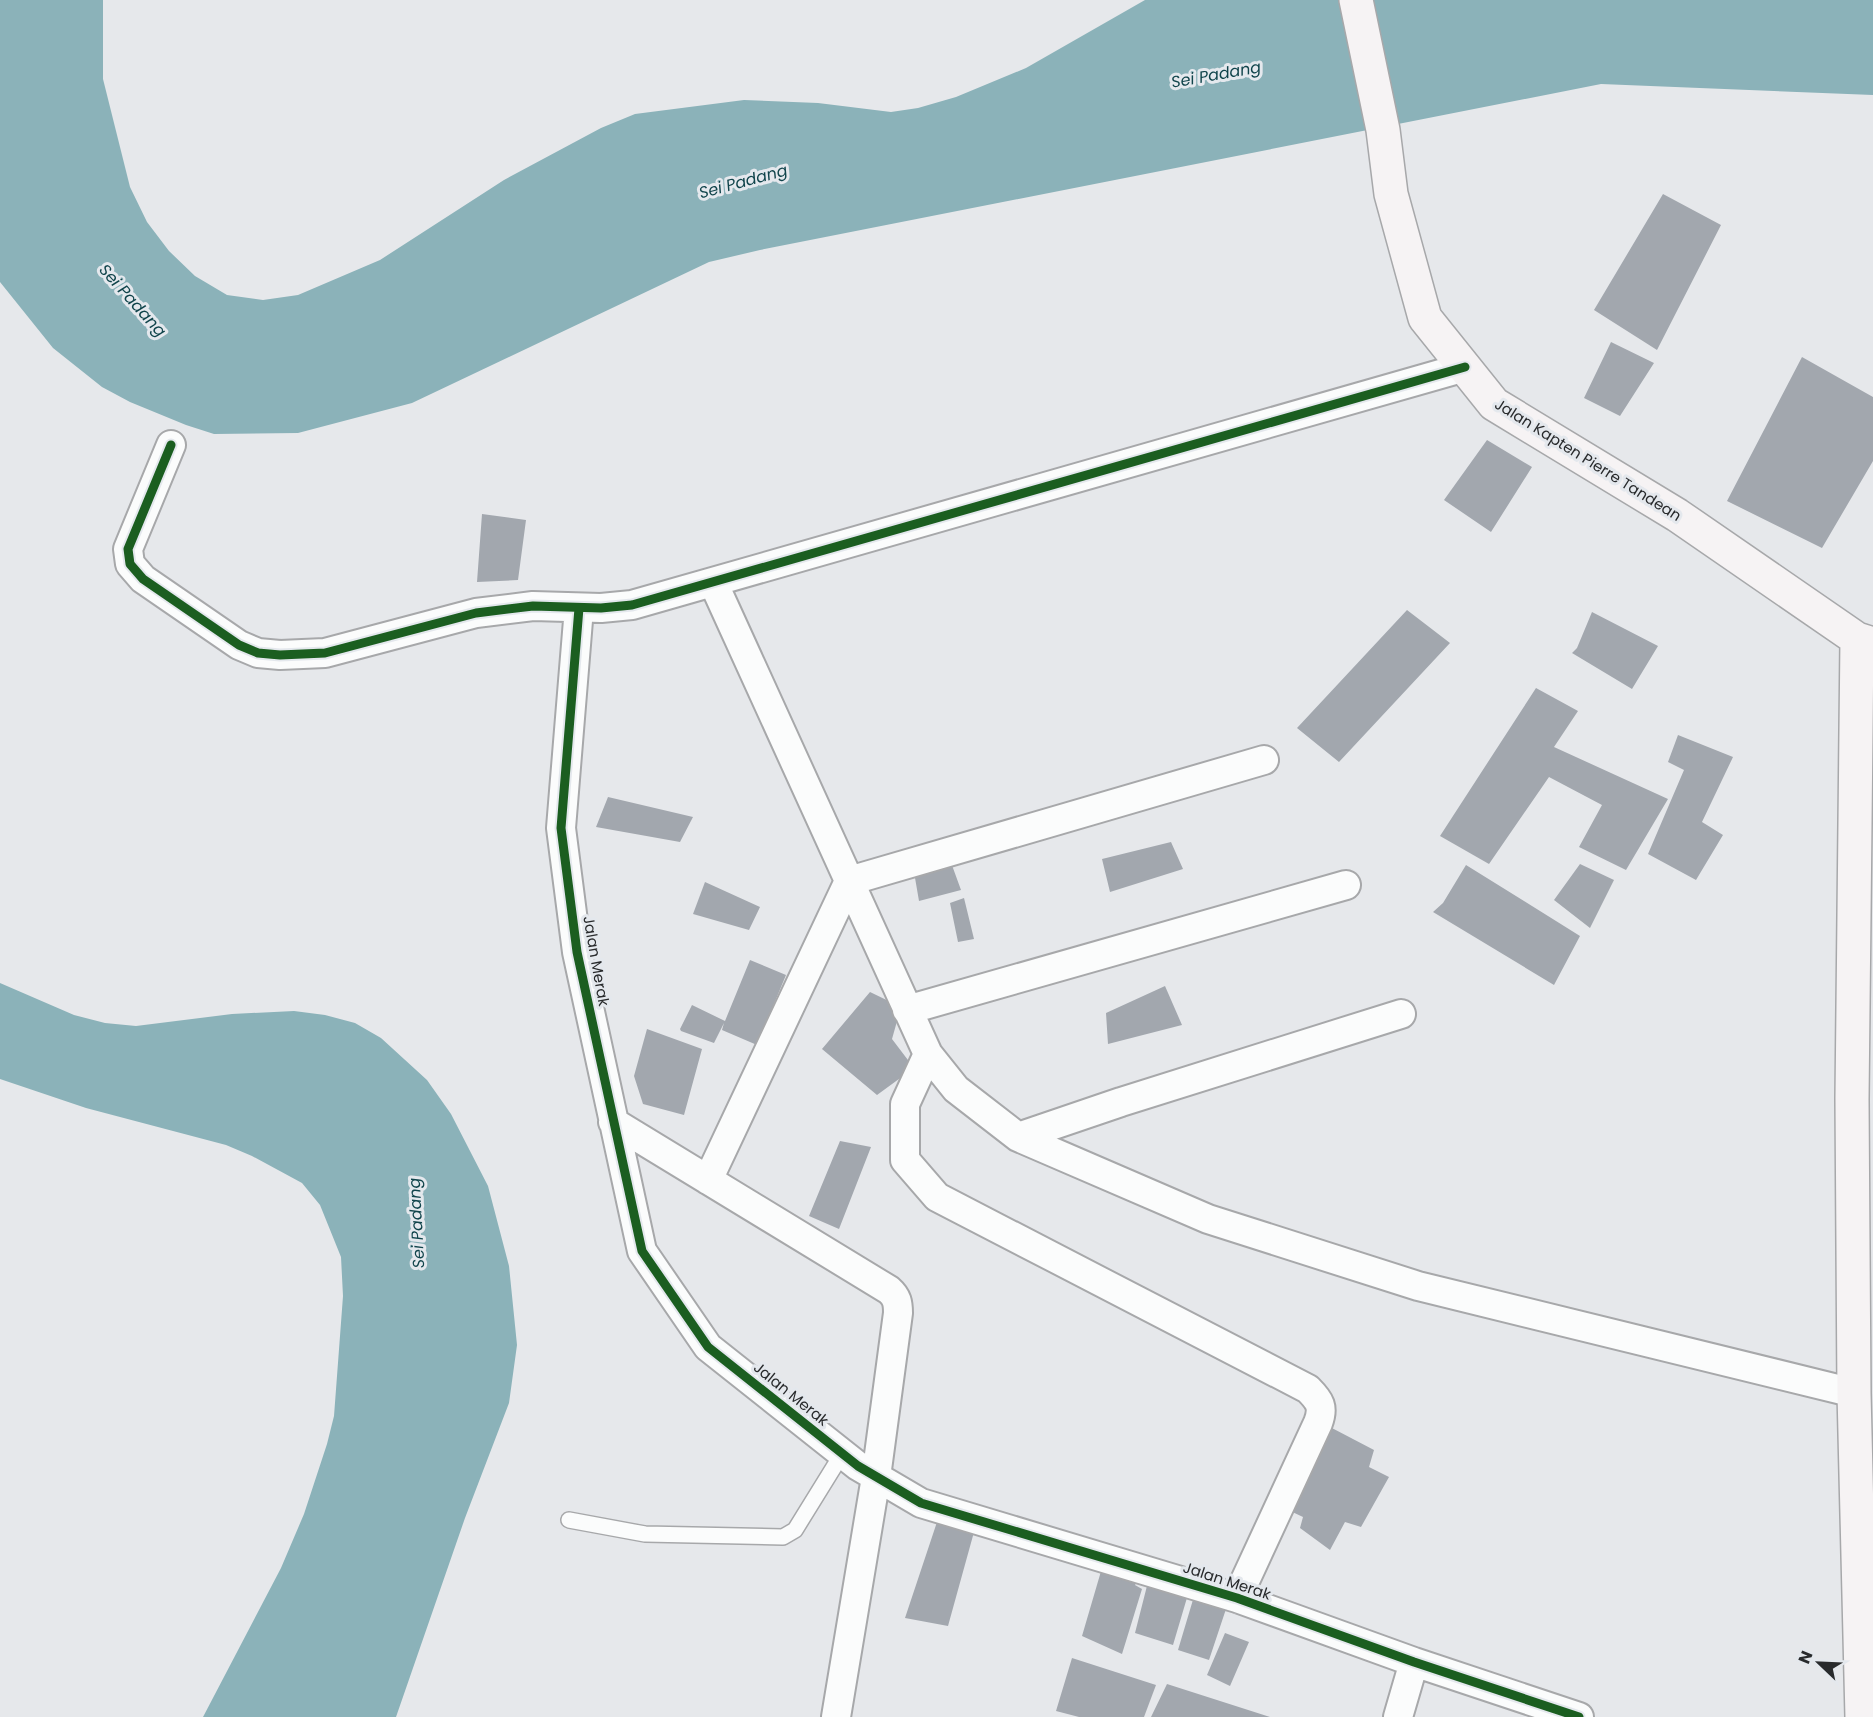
<svg xmlns="http://www.w3.org/2000/svg" width="1873" height="1717" viewBox="0 0 1873 1717" font-family="Poppins,sans-serif">
<rect width="100%" height="100%" fill="#e6e8eb"/>
<path fill="#8bb2b9" d="M0,0H103V79L130,187L147,222L169,251L195,276L227,295L263,300L298,295L380,260L504,180L601,128L635,114L744,100L818,103L891,112L918,108L956,97L1026,68L1145,0H1873V95L1601,84L760,250L709,262L412,403L298,433L214,434L186,425L130,402L102,387L53,348L0,282Z
M0,983L74,1015L105,1023L136,1026L232,1014L294,1011L325,1015L355,1023L381,1038L427,1080L451,1114L488,1186L509,1266L517,1345L509,1403L465,1518L396,1717H203L281,1568L304,1514L327,1444L334,1416L343,1296L341,1257L320,1205L302,1183L252,1156L226,1145L86,1108L0,1079Z"/>
<path fill="#a2a7ae" d="M1663,194L1721,225L1657,350L1594,310Z
M1611,342L1654,363L1620,416L1584,398Z
M1802,357L1873,397V461L1822,548L1727,501Z
M1487,440L1532,467L1491,532L1444,500Z
M482,514L526,520L518,580L477,582Z
M1407,610L1450,643L1339,762L1297,728Z
M1592,612L1658,646L1632,689L1572,653L1577,648Z
M1536,688L1578,711L1554,747L1668,799L1626,870L1579,847L1602,805L1549,777L1489,864L1440,836Z
M1678,735L1733,757L1702,822L1723,835L1696,880L1648,854L1684,770L1668,762Z
M608,797L693,817L680,842L596,827Z
M1171,842L1183,869L1110,892L1102,859Z
M949,857L961,890L919,901L914,872Z
M1580,864L1614,880L1590,928L1554,900Z
M1466,865L1580,936L1554,985L1433,912L1443,903Z
M705,882L760,907L749,930L693,914Z
M964,898L974,939L958,942L950,903Z
M750,960L786,975L757,1045L722,1030L724,1023L714,1043L681,1031L680,1029L692,1005L725,1021Z
M1165,986L1182,1025L1108,1044L1106,1013Z
M870,992L901,1007L892,1039L914,1068L877,1095L822,1049Z
M647,1029L702,1049L684,1115L643,1104L634,1076Z
M840,1141L871,1147L839,1229L809,1216Z
M1330,1427L1374,1450L1369,1467L1389,1477L1361,1527L1345,1522L1330,1550L1300,1528L1303,1517L1286,1509Z
M937,1522L974,1532L948,1626L905,1618Z
M1104,1561L1142,1574L1135,1585L1142,1589L1122,1654L1082,1636Z
M1149,1578L1189,1591L1173,1645L1135,1633Z
M1195,1593L1227,1606L1209,1660L1178,1650Z
M1225,1633L1249,1642L1230,1686L1207,1675Z
M1072,1658L1156,1685L1144,1717H1079L1056,1711Z
M1167,1684L1270,1717H1151Z"/>
<g fill="none" stroke-linecap="round" stroke-linejoin="round">
<defs>
<path id="lane" d="M569,1520L645,1534L783,1537L795,1530L842,1454"/>
<path id="street" d="M171,445L128,549L130,564L143,579L239,645L258,653L280,655L325,653L476,613L533,606L601,608L632,605L1465,367
M713,582L928,1054L956,1089L1018,1137L1208,1219L1418,1286L1854,1393
M579,608L561,828L577,952L642,1251L708,1347L858,1466L921,1503L1237,1598L1414,1662L1579,1717
M907,1010L1346,885
M928,1054L905,1104V1160L937,1197L1308,1389C1320,1401 1324,1407 1318,1423L1237,1598
M613,1122L889,1290C897,1297 898,1303 898,1313L876,1477L836,1717
M1018,1137L1121,1102L1401,1014
M708,1180L849,881L1264,760
M1398,1717L1414,1662"/>
<path id="secondary" d="M1356,0L1383,130L1391,194L1425,318L1494,404L1677,515L1857,639L1873,644
M1857,639L1852,1099L1854,1393L1862,1717"/>
</defs>
<use href="#lane" stroke="#a7a8aa" stroke-width="18"/>
<use href="#street" stroke="#a7a8aa" stroke-width="32"/>
<use href="#secondary" stroke="#a7a8aa" stroke-width="36"/>
<use href="#lane" stroke="#fbfcfc" stroke-width="15"/>
<use href="#street" stroke="#fbfcfc" stroke-width="28"/>
<use href="#secondary" stroke="#f6f3f4" stroke-width="33"/>
<defs>
<path id="cycleway" d="M171,445L128,549L130,564L143,579L239,645L258,653L280,655L325,653L476,613L533,606L601,608L632,605L1465,367
M579,608L561,828L577,952L642,1251L708,1347L858,1466L921,1503L1237,1598L1414,1662L1579,1717"/>
</defs>
<use href="#cycleway" stroke="#e4e8ed" stroke-width="13"/>
<use href="#cycleway" stroke="#1b5e20" stroke-width="9"/>
</g>
<g text-anchor="middle" stroke-width="6" stroke-linejoin="round" paint-order="stroke">
<g font-size="15" fill="#282a2c" stroke="#e4e8ed">
<text transform="translate(1588 460) rotate(32)" y="5">Jalan Kapten Pierre Tandean</text>
<text transform="translate(596 961) rotate(80)" y="5">Jalan Merak</text>
<text transform="translate(791 1394) rotate(39)" y="5">Jalan Merak</text>
<text transform="translate(1227 1581) rotate(18)" y="5">Jalan Merak</text>
</g>
<g font-size="16" font-style="italic" fill="#10444b" stroke="#e4e8ed">
<text transform="translate(1216 74) rotate(-10)" y="6">Sei Padang</text>
<text transform="translate(743 181) rotate(-15)" y="6">Sei Padang</text>
<text transform="translate(133 300) rotate(48)" y="6">Sei Padang</text>
<text transform="translate(416 1223) rotate(-93)" y="6">Sei Padang</text>
</g>
</g>
<g transform="translate(1819 1663) rotate(293)" stroke="#e4e8ed" stroke-width="4.5" paint-order="stroke">
<path d="M0-4.5L10 22L0 15L-10 22Z" fill="#282a2c"/>
<text y="-9" font-size="16" font-weight="bold" text-anchor="middle" fill="#282a2c">N</text>
</g>
</svg>
